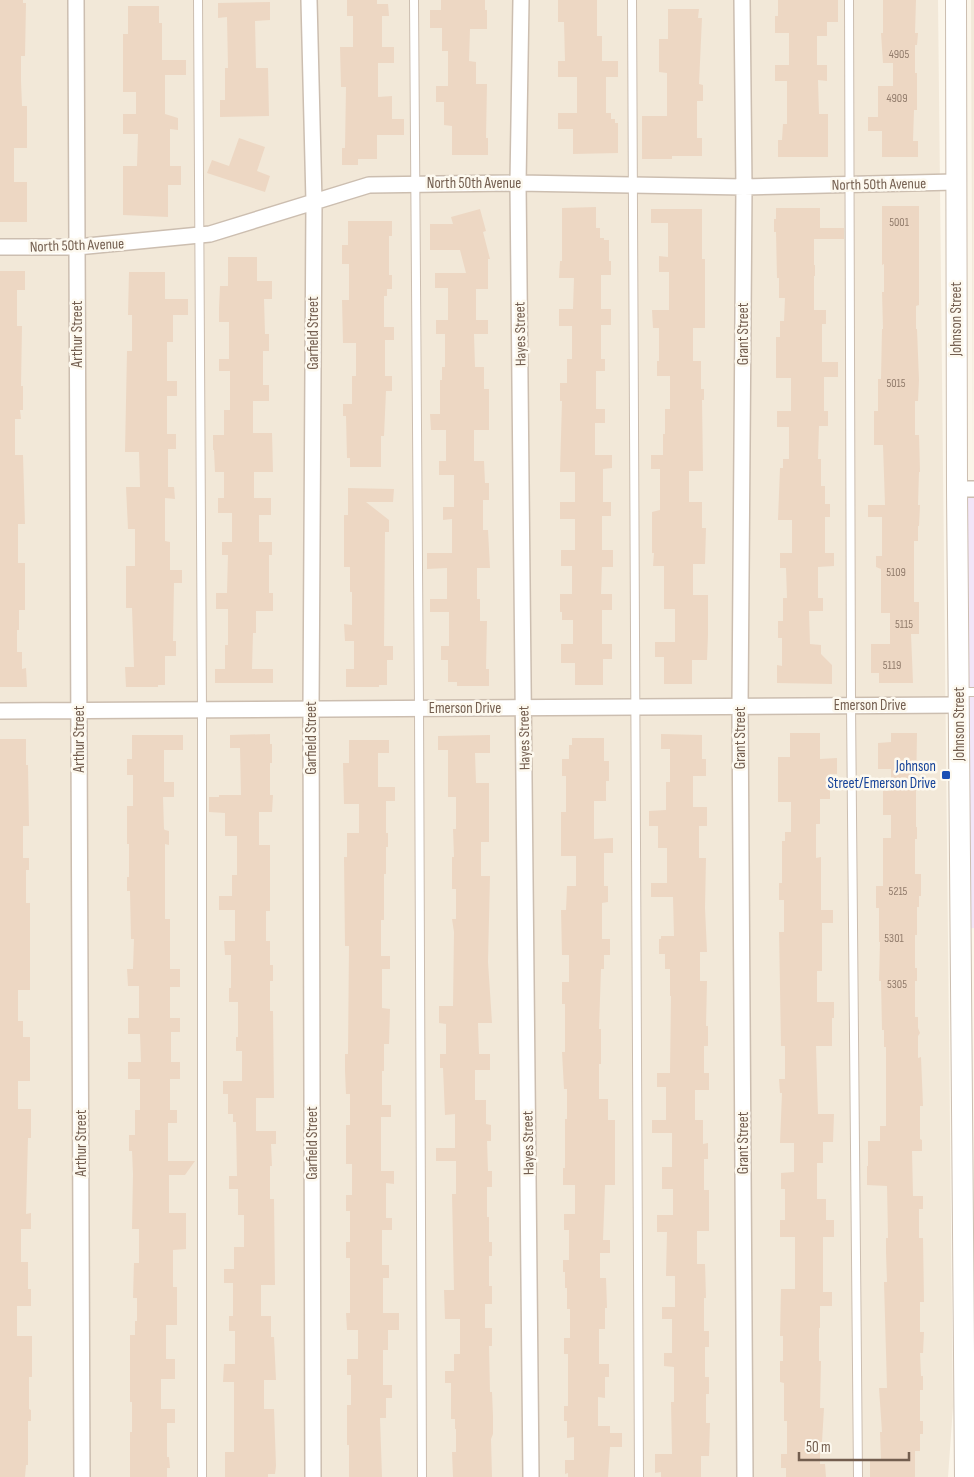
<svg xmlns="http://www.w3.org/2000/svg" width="974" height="1477" viewBox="0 0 974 1477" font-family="'Sofia Sans Condensed',sans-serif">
<rect width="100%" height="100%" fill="#fbf5e9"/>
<path fill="#f2e8d8" d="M0,0H938L953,1407L948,1477H0Z
M971,0H974L973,472Z"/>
<path fill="#f2e5f7" d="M957,489H974V928L961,929Z"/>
<path fill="#edd7c3" d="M0,0H23V3H26L25,56H21V81L22,106H27V148H14V182H27V222H0Z
M347,0H377V4H388L389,16H382V47H394V63H378V97L392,96V119H404V135H377V159H358V165H342V148H345L346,87H341L340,47H353V16H347Z
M441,0H485V10H487V29H470L469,61L476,62V84H487L486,138H488V155H452V126L444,125V102H436V86H448V51H442V28H430V10H441Z
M558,0H597V36H602V61H618V77H606V113H611V119H615V123H618V153L573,154V129H558V113H577V77H558V61H565L564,22H558Z
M778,0H838V22H827V36H817V65H827V81L818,80L819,114H828V157H778V140H782L783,124H787V81H775V65H789V33H775V16H778Z
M883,0H916L915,33H918L917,45H915V73H917V110H914L913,141H918V157H882V131H868V117H878V86H893V63H883L881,33H883Z
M270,2V20L255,21L256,68H268L269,116L220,117V100H225V68H228L227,17L218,18V3Z
M128,6H159V23H162V60H186V75H165V114L178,118V130L170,129V166H181V185H168V217L123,215V166H137L138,134H123V114H136V92H123V34H128Z
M668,9H699L698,18H702L699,84L703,85V101H697V138H702V156H672V159H642V116H667V73L659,72V39H668Z
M239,138L265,147L257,171L270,176L265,192L207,173L212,160L229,166Z
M882,206H919V305L916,306V329H917L919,380L918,401H915V435H919L920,472H919L918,505H920L919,526H918V541H914V602H919V634H911L913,683H879V673H871V644H890V613H881V569L876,567V556H882V517H868V505H885L883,445H874V411H878V379H881L882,329H883L882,292H884V264L882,265Z
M596,207V228H600V238H604V240H609V261H611V275H601V309H611V325H601V359H605V371H596V409H605V423H595V455H612V468L603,469V502H611V516H602V550H613V567H602L601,594H612V610H602V644H612V659H603V685H575V663H561V644H573V620H562V612H560V594H572V566H561V550H575V519H560V502H575V472H560L562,401H560V383H567V359H572V326H559V309H573L574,278H559L560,261H562V208Z
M776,208H820V228H844V239H814V265H815V276H814V310H826V324H822V362H838V377H824V411H828V426H819L818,459H821V486H825V504H830V517H825V553H834V566L818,567V598H823V611H809L810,644L821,645V654L832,665V684L777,683V665L782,666V638H778V621H783V598H787L786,568H780V553H792V520H778L780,468H783V459H789V427H777V411H791V378H776V337H780V321H784L785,298H779V278H777L776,232H774V219H776Z
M480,209L486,231L483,232L490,259H488V289H476V320H488V334H474L475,367H484V389H489V430H474V461H484L485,483H489V500H483V530H488L490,568H477V599H480V621H487L486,669H489V686H457V682H448V660H441V646H449V612H430V599H447V568L427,569V553H452V519L443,520V507H454V475H439V461H446V430H431L430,414H440V380H442V367H445V334H436V320H448V288H435V273H466L460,250H430V224H453L451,217Z
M651,209H702V259H705V328H693V361H701V389H704V400H702L703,471H689V502H702V528H706L705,564H693V595H708V635L707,660H692V684H664V657H655V642H675V609H664V566H653L654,553H652V512L660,510V469H651V455H663V434H665V409H670V376H657V361H659V328H653L652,310H669V272H659V256L668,257V223H651Z
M348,221H392V236H389V275H392V289H387V296H384V327H394V340H385V376H392V391H386L384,436H381V467H350V458H347L346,416H343V404H352V376H356V343H343L342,300H349V264H342V245H348Z
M228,257H257V281H272V299H264L265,334H269V351H263V385H269V401H253V433H272L273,472H254V498H271V515H259V542H272V555H269V593H273V611H256V633H253L252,669H273V683H215V669H225V645H228V609H216V593H227L228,555H222V542H232V513H218V498H224V472H215L214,450H213V435H224V410H230V371H219V359H229V322H219V308L220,286H228Z
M0,271H25V290H17V326H22L21,386H23V410H20L21,419H15V455H23L25,524H18V563H25V610H19V630H17V652H22V669L26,668L27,687H0Z
M129,272H165V299H188V315H173V342H167V381H177V396H167V434H176V449H168V487H174L175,499L165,498V541L170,542V570H182V583H174L173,641H176V656H165V685H158V687H126L125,667H134L132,608H126V566H135V529H128L126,487H140L139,452H125L127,351H132V315H128Z
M348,488L394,489L393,502H366L389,520V532H385L384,646H393V660H387V685H379V687H346V669H354V641H345L344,624L352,625V592H350V567H344V515H348Z
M790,733H820V759L837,758V774H830V799H820V824H816V858L821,857V910H833V923H822V971H817V1002H834V1018H832V1046H816L818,1114H834L833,1142H823V1163H817V1199H826V1220H834V1237H823V1292H832V1306H820V1328H819V1361H821L820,1408H824L822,1442H820V1464H825L826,1477H786V1468H781V1454H787V1421H784V1383L780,1382V1361H783V1336H780L781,1289H795V1237H780V1220H785V1189H781V1173L794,1172V1143H780L782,1093H780L779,1079H785V1046H781L779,932H784V900H779V883H782V841H785V832H791V802H778V757H790Z
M891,733H917L916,792V827H917V839H915V874H921V896H919V907H917V935H915V968H917V981H915V1017H918V1028L920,1033L918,1036V1058L921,1057L923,1106H920V1139L922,1140V1151H912L913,1196H923V1209H919V1238H923L924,1302H920V1332H924L923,1353H920L921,1376H923V1390H920V1421H923V1434H920V1451H915V1477H870V1460H881L880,1432H882L879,1388H887L884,1282H887L886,1252V1238H888L887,1186L867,1185V1166H868V1141H880V1126H886V1047H884V1030H882L881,981H879L880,942H879V908H876V886H883V838H891V815H883V791H891V769H878V743L891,742Z
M270,734V744H272V763H270V795H273L272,812H259V845H270V911H266V941H270V965H273V981H270V1011H273L274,1098H256V1131H276V1144H271L272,1166H270V1199H274L275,1285H261V1316H271V1337H274L276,1380H264V1409H274L276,1466L275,1474H268V1477H225V1452H234V1382H223L224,1364H235V1331H229V1316H233V1283H224V1269H234V1247H244V1215H238V1189H229V1176H237L236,1122H233V1114H228V1094H223V1081H242V1051H236V1037H238V1002H229V988H231V955H225L224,941H235V910H219V896H232V875H237V836H225V813L209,812V797H219V795H241L240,748H230V735Z
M661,734L702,735V759H706V776H693V807H707V826H699V858H706L705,908L707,952H700V981H707L706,1026H708V1046H704V1073H709V1090H695V1120H703V1144L708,1143V1159H704V1190H709V1231H697V1264H705L706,1298H704V1331H709V1347H705V1377H709V1394H706V1423H710L709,1456H701V1477H661V1472L655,1473V1454H672L671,1402H674V1367L664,1366V1353H672V1319H662V1307H675V1276H666L667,1232H657V1215H673V1189H662V1167H672V1133H652V1120H666V1087H657V1073H670L671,996H670V969H665V954H659V939H661V936H674L673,897H651V883H667V848H658V826H649V811L666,810V782H670V749H661Z
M132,735H183V750H164V782H174V797H163L164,829L165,830L169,831V845L165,844V919H170V969H180V987H170V1018H180V1032H171V1062H180V1079H170V1110H177V1123H168V1161H195L185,1175H169V1213H186V1249L173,1250V1287H177V1325H166V1359H175V1379H161V1409H175V1423H167V1457H169L170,1468H167V1477H130V1432H132V1402H130V1335H135V1321H137V1298H133L134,1263H139V1229H132L133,1174L132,1151H129V1135H135V1110H140V1079H128V1062H141L140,1034H128V1018H139V986H128L127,969H133L134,939H131L130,891H127V877H129V844H127V806H133V775H127V759H132Z
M490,735V753H475L476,783H489V842H481V876H490L488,962L492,1023H478L479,1054H490V1070H475V1100H486V1124L491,1125V1141H487L488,1171H492V1187H487V1217H489V1242H492V1256H489V1286H492V1304H485V1328H492V1346H489L490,1392H492L493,1416V1434L491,1439L492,1477H453L452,1452H456V1429H455V1419H451V1383H445V1371H454V1354H460V1319H445L444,1290H454L452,1194H456V1161H436V1148H455V1114L445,1115L443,1068H440V1054H446V1024L439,1023V1006H453L454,932L452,919H456V889H452V857H454L453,829H456V797H448V750H438V736Z
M572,738H604V761H609V781H606V801H594V839L613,838V853H604V886H608V902L602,903V939H610V955H604V969H601L599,1029H601V1064H599V1099H608V1120H615V1185H605L603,1240H610V1253H600V1278H606L607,1308H605V1329H599V1364H609V1377H605V1398L598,1397V1426H610V1433H622V1447H610L608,1477H568V1473L565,1474V1460H574V1437L567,1438V1421H564V1406H568V1354H564V1338H570V1309H567V1288H565V1272H563V1260H569V1230H564V1214H575V1185H563V1168H565V1119H567V1089H564L562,1052H565V1004H562V982H569V955H562L561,910H566L567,886H576V856H561V812H566V776H562V759H569V745H572Z
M0,739H26V765H28L29,826H23V858H29V870H26V903H30V990H18V1021H23V1037H30V1081H18V1109H31V1138H28L26,1214L31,1213V1229H21V1262H28V1289H31V1306H17V1336H32V1377H29V1409L31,1410V1421H28V1465H26L25,1477H0Z
M349,740H389V753H378V787H395V801H386V833H388V847H386V874H384V920H381V956H390V969H382V1008L390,1009L389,1044H384V1071H382V1105H391V1117H381V1171H394V1184L386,1183V1218H392V1230H382V1265H389V1278H383V1313H399V1330H388V1350H383V1385H392V1398H386V1418H380L382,1477H349V1445H347V1405H351V1375H347V1359H358V1330H347L346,1313H350V1258H346V1242H350V1211H346V1195H352V1164H346V1125H350V1094H346L345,1071V1054H348L349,946H345L344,857H347V833H359V804H344L343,763H349Z"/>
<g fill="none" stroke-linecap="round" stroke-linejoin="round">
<defs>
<path id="service" d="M198,0L202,710V1477
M414,0L419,708L422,1477
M632,0L639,1477
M849,0L851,705L858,1477
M959,692H974"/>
<path id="minor" d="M76,0L82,1477
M309,0L314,202L311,709L313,1477
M521,0L518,183L531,1477
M742,0L744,187L740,706L745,1477
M0,247H77L210,234L369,185L518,183L744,187L955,182
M957,489H974
M0,711L959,705"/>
<path id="tertiary" d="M956,0L957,489L965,1477"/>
</defs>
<use href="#service" stroke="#ccbeb0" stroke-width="10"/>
<use href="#minor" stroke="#ccbeb0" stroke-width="18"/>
<use href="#tertiary" stroke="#ccbeb0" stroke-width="22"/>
<use href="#service" stroke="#fff" stroke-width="8"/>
<use href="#minor" stroke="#fff" stroke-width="15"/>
<use href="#tertiary" stroke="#fff" stroke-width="20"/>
</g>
<rect fill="#1a4fb4" stroke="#fdf9ef" stroke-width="2" x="941" y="770" width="10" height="10" rx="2.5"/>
<g text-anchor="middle" stroke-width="5" stroke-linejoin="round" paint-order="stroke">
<g font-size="12" fill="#927c6c">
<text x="899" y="58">4905</text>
<text x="897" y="102">4909</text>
<text x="899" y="226">5001</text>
<text x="896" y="387">5015</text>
<text x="896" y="576">5109</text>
<text x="904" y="628">5115</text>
<text x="892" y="669">5119</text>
<text x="898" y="895">5215</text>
<text x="894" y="942">5301</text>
<text x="897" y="988">5305</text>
</g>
<g font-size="15" fill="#735e4f" stroke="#fdf9ef">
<text x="474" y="188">North 50th Avenue</text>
<text transform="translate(879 184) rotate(-1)" y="5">North 50th Avenue</text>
<text transform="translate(77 245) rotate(-2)" y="5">North 50th Avenue</text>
<text transform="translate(956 319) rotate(-90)" y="5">Johnson Street</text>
<text transform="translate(313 333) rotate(-90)" y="5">Garfield Street</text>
<text transform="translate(77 334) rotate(-90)" y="5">Arthur Street</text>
<text transform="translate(520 334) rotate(-91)" y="5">Hayes Street</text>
<text transform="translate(743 334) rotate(-90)" y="5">Grant Street</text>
<text x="870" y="710">Emerson Drive</text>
<text x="465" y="713">Emerson Drive</text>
<text transform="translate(959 724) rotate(-90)" y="5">Johnson Street</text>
<text transform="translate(311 738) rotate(-90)" y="5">Garfield Street</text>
<text transform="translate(524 738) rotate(-91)" y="5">Hayes Street</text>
<text transform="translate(740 738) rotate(-90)" y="5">Grant Street</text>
<text transform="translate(79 739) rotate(-90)" y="5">Arthur Street</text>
<text transform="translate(81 1143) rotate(-90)" y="5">Arthur Street</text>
<text transform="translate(312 1143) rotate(-90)" y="5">Garfield Street</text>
<text transform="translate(528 1143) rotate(-91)" y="5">Hayes Street</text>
<text transform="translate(743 1143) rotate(-90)" y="5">Grant Street</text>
</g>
<g font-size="15" fill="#164399" stroke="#fdf9ef" text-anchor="end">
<text x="936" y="771">Johnson<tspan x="936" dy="17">Street/Emerson Drive</tspan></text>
</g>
</g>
<path d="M799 1452v8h110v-8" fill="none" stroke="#735e4f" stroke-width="2.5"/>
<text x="806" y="1452" font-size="15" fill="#735e4f" stroke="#fdf9ef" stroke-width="4" paint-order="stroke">50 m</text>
</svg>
